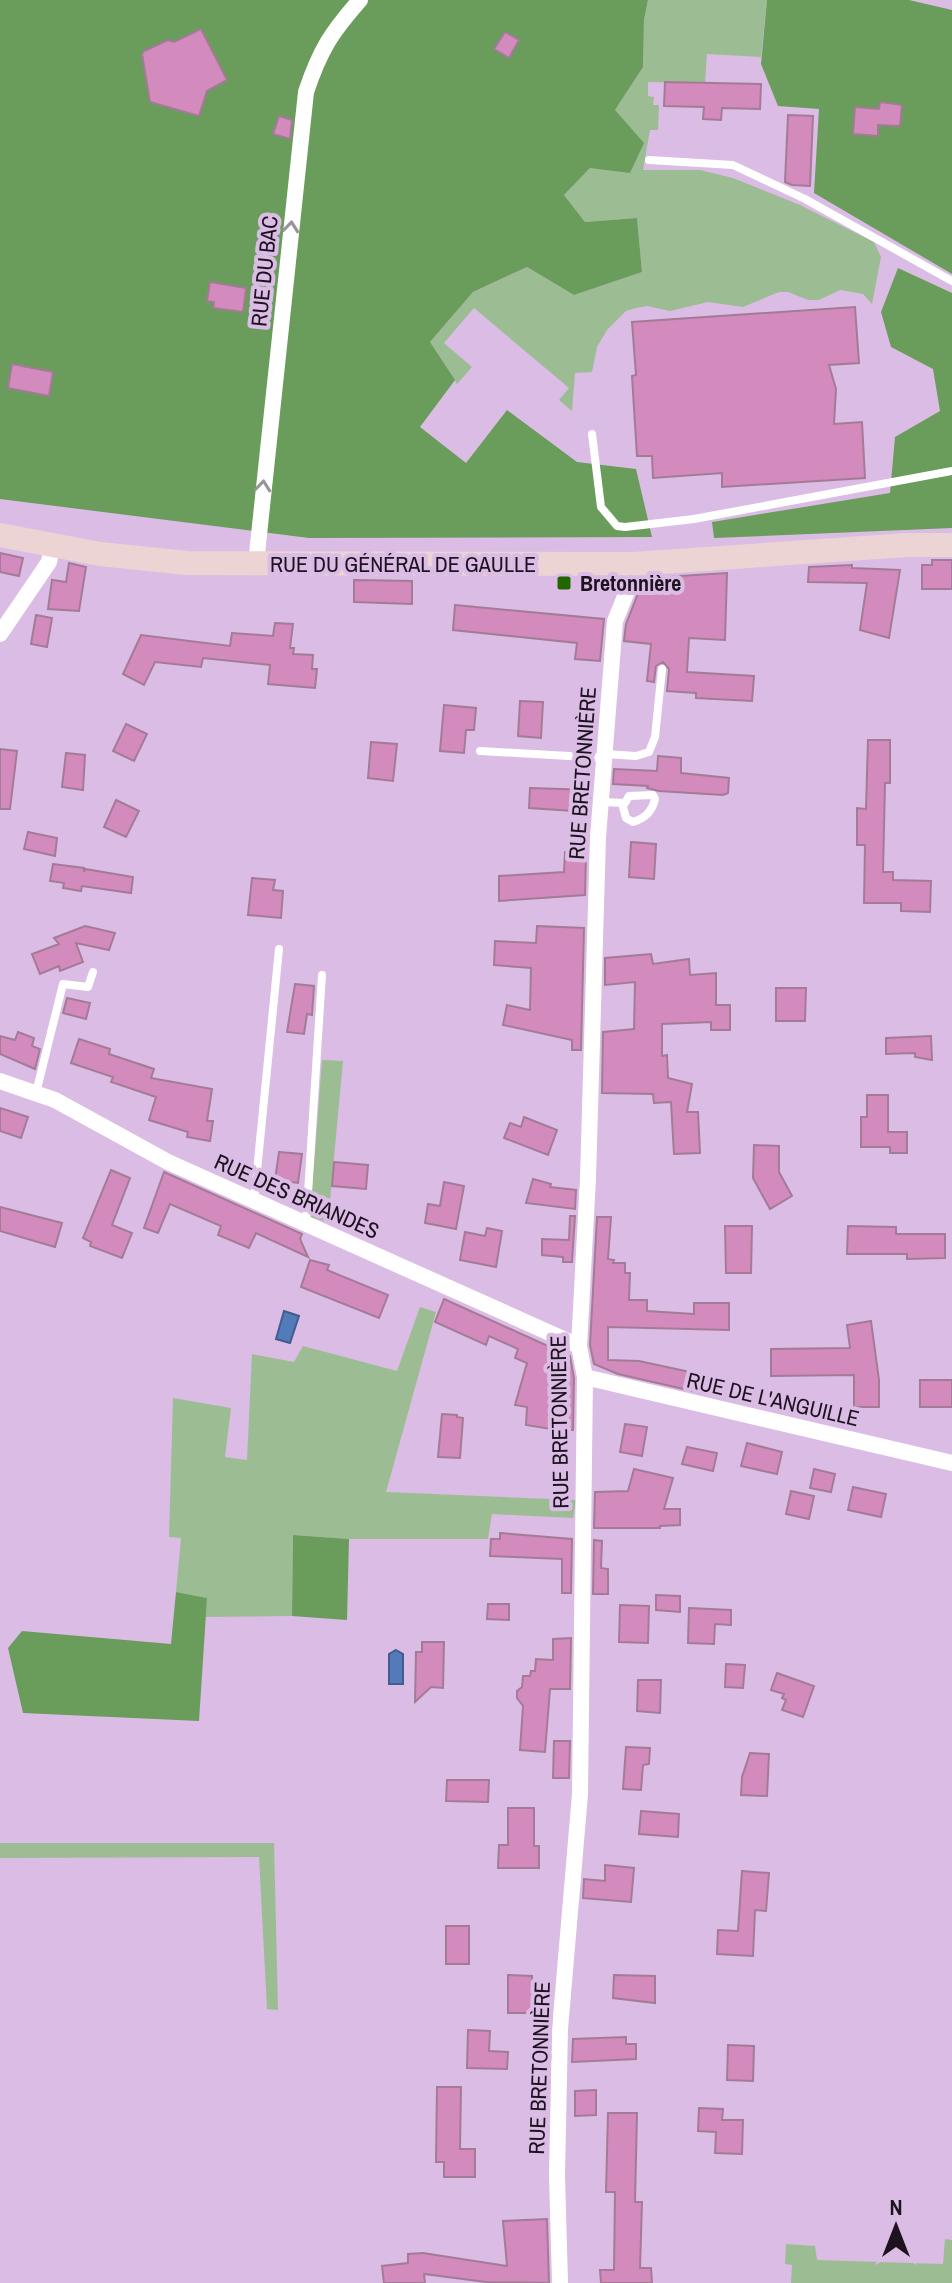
<svg xmlns="http://www.w3.org/2000/svg" width="952" height="2283" viewBox="0 0 952 2283" font-family="'Archivo Narrow',sans-serif">
<rect width="100%" height="100%" fill="#dbbce4"/>
<path fill="#9cbd93" d="M648,0H767L761,57L707,54L705,83L648,82V96L654,97L653,105H659L658,130H650L643,170H700L733,178L800,205L874,242L881,257L872,304L863,294L840,290L819,300H808L788,292H779L743,307L708,302L670,311L647,306L636,308L626,311L607,330L597,347L592,372L575,373L572,411L559,400L569,388L474,308L444,343L472,367L457,384L430,342L473,292L527,267L574,295L642,272L637,218L585,222L564,195L590,168L615,110L643,67L644,20Z
M322,1060L343,1061L328,1222L310,1217Z
M420,1307L436,1312L386,1492L576,1500L573,1518L492,1514L488,1539H349L293,1535L292,1616L205,1617L207,1598L176,1592L181,1538L169,1537L173,1398L231,1408L225,1457L247,1460L252,1354L294,1362L303,1346L397,1371Z
M0,1843H274L278,2010L267,2009L259,1857L0,1858Z
M945,2239L952,2240V2283H791L792,2265L785,2264L786,2244L815,2246L817,2260L943,2264Z"/>
<path fill="#6a9c5b" d="M0,0H648L644,20L643,67L615,110L644,143L630,173L590,168L564,195L585,222L637,218L642,272L574,295L527,267L473,292L430,342L455,380L420,427L466,463L507,410L577,462L636,469L652,537L309,538L0,499Z
M767,0H909L952,10V274L814,193L819,109L778,106L761,64Z
M898,268L952,293V528L714,538L712,522L890,493L895,437L940,411L933,369L891,347L881,312Z
M293,1535L349,1539L347,1620L292,1616Z
M176,1592L207,1598L199,1721L23,1713L8,1648L22,1631L171,1644Z"/>
<path fill="#537bba" stroke="#435c8c" stroke-width="2" d="M284,1311L299,1316L290,1343L276,1339Z
M396,1650L403,1654V1684H389V1654Z"/>
<path fill="#d38bbd" stroke="#a47b97" stroke-width="2" d="M201,29L227,80L207,91L199,116L150,102L142,54L144,51L168,40L174,42Z
M505,32L519,40L509,58L494,49Z
M665,82L761,84L760,109L722,108L721,120L703,119L704,107L664,106Z
M880,102L902,105L900,126L878,125V136L853,134L855,107L879,109Z
M788,115L813,116L810,186L792,185L785,182Z
M279,116L292,120L290,139L273,134Z
M210,282L246,288L243,312L213,308L214,302L207,301Z
M855,307L859,363L829,365L836,389L834,424L862,422L865,478L722,487V473L653,478L652,456H637L632,376L636,375L632,322Z
M12,364L53,372L49,396L8,388Z
M0,553L23,558L19,576L0,572Z
M932,560H952V589H922V565H932Z
M69,563L86,567L79,611L48,609L52,580L66,582Z
M852,565V568L900,570L889,638L860,630L867,583L808,582L809,567Z
M727,573L725,640L689,638L687,672L754,676L752,701L696,698V693L667,691L669,669L663,662L656,666L654,682L647,681L651,644L624,641L626,624L643,581L648,578Z
M354,580L412,581V604L354,602Z
M455,605L604,619L600,661L575,659L577,643L453,630Z
M36,615L52,618L47,647L31,644Z
M275,623L293,624L290,648H294L293,654L313,655L312,669H317L315,688L268,684L270,665L203,658L201,667L155,662L144,685L123,674L141,635L230,646L232,633L273,636Z
M520,701L543,702L541,738L518,736Z
M444,705L476,708L474,730H466L464,753L440,751Z
M126,724L147,734L134,761L113,751Z
M868,740H890V783H885L883,872H893V880L931,881L930,912L901,911V903H864L865,845H857V808L866,809Z
M371,742L397,744L393,781L368,778Z
M0,749L17,751L10,809H0Z
M66,753L85,755L83,790L62,787Z
M658,756L681,758V773L729,778L728,793L723,795L659,791L647,788L648,786L613,784L614,769L657,771Z
M530,788L591,790L589,812L529,808Z
M116,800L139,811L126,837L104,827Z
M28,832L57,838L55,856L24,849Z
M631,842L656,844L654,879L629,877Z
M565,852L586,853L585,895L499,901V876L564,872Z
M53,864L84,868V872L85,869L133,877L131,893L82,886L81,891L63,888L64,883L50,881Z
M252,878L275,880L273,890L283,891L281,918L248,915Z
M85,926L115,933L109,950L76,943L83,962L60,971L59,966L40,974L32,954L59,944L54,938Z
M537,926L584,928L581,1050H572V1040L503,1025L507,1005L530,1010L531,968L494,965L495,941L536,943Z
M651,954L653,964L689,959L690,975L716,973V1005H730V1030H711V1022L662,1024V1056L667,1055L668,1078L692,1084L687,1112H698L700,1153L674,1154L671,1102L654,1103L653,1094L602,1093L603,1032L634,1029L635,982L605,985V958Z
M295,984L314,986L312,1015L307,1014L304,1034L287,1032Z
M776,988H806L805,1021H776Z
M67,998L90,1003L86,1019L63,1013Z
M18,1032L34,1038L32,1046L40,1049L35,1069L0,1054V1036L15,1040Z
M931,1036L932,1060L915,1057V1053L886,1054V1038Z
M79,1039L110,1049L109,1054L154,1069L151,1078L212,1089L207,1121H213L210,1141L187,1137L188,1132L149,1120L156,1097L111,1082L113,1077L71,1063Z
M867,1095H888V1132H907V1153H890V1147H861V1117H867Z
M0,1108L28,1117L21,1138L0,1131Z
M524,1117L557,1130L548,1155L504,1138L510,1123L521,1127Z
M754,1145L779,1146V1172L792,1196L770,1209L753,1178Z
M279,1152L302,1154L298,1183L275,1180Z
M334,1162L368,1165L366,1189L332,1186Z
M111,1170L130,1178L112,1225L132,1233L122,1258L90,1246L91,1242L83,1238Z
M164,1172L302,1234L300,1239L308,1257L256,1233L249,1248L218,1235L221,1226L170,1204L158,1233L144,1228Z
M533,1179L551,1184L550,1187L576,1190L575,1209L526,1203Z
M444,1182L464,1186L456,1229L425,1223L428,1204L440,1206Z
M0,1207L62,1223L55,1247L0,1231Z
M570,1216H575L572,1262H563V1257L542,1255V1239L569,1240Z
M597,1217H611L608,1259L614,1260L613,1263H625V1273H630L629,1300H647V1311L694,1314V1303H729V1330L608,1327V1360L639,1361L704,1375L701,1393L618,1374L594,1364L590,1345Z
M725,1226H752L751,1273H726Z
M848,1226L896,1227V1234H945V1258L907,1259V1254H847Z
M487,1228L502,1231L496,1267L460,1260L465,1232L485,1236Z
M310,1260L329,1265L327,1270L388,1295L379,1318L301,1287Z
M444,1299L570,1356L574,1378L573,1430H557L526,1425L527,1407L515,1405L527,1363L515,1358L518,1349L489,1336L486,1345L435,1322Z
M871,1321L879,1380V1407H854V1375L771,1376V1349L850,1348L847,1325Z
M920,1380H952V1407H920Z
M442,1414L457,1415V1417L463,1418L460,1458L438,1457Z
M625,1424L647,1427L642,1456L620,1452Z
M747,1443L782,1452L777,1474L741,1466Z
M687,1447L717,1453L713,1471L682,1464Z
M634,1469L673,1478L664,1509H680V1525L660,1526V1528H594L595,1492L628,1491Z
M814,1469L835,1474L831,1492L810,1488Z
M853,1487L886,1494L881,1517L848,1510Z
M791,1491L814,1496L809,1519L786,1514Z
M500,1533L572,1539L571,1593H562V1559L490,1556L491,1539H500Z
M594,1540L602,1541L601,1568L608,1569V1594H593Z
M656,1595L680,1596V1612L656,1610Z
M488,1604H509V1620L487,1619Z
M620,1605L649,1606L648,1643L619,1642Z
M689,1608L731,1610V1625L715,1624L714,1644L688,1643Z
M571,1638L570,1689H550L545,1752L520,1750L523,1706L517,1698V1691L522,1687L523,1676H530L531,1671H535L536,1659L553,1660V1639Z
M422,1642H444L443,1688L431,1687L415,1702L416,1652H422Z
M726,1664L745,1665L743,1688L725,1687Z
M777,1673L814,1686L803,1717L782,1710L786,1700L782,1698L784,1694L771,1690Z
M638,1680H661L660,1713L637,1711Z
M554,1741H570L569,1778H553Z
M626,1747L650,1748L649,1764L643,1765L641,1790L623,1789Z
M750,1753L769,1754L767,1796L741,1795L742,1777Z
M447,1780H489L488,1802L446,1801Z
M508,1808H534V1846H539V1868H498L499,1845H508Z
M641,1811L679,1814L678,1837L639,1834Z
M605,1865L634,1868L631,1902L583,1898L584,1879L605,1881Z
M742,1871L769,1873L766,1911L755,1910L753,1956L717,1954L718,1930L738,1931Z
M446,1926H469V1964H446Z
M508,1975L532,1976V2013H508Z
M614,1975L655,1976V2003L613,1998Z
M468,2030L490,2031L489,2051L508,2052L507,2069L467,2068Z
M626,2037V2044H636V2059L572,2062L573,2039Z
M728,2045L754,2046L753,2081L727,2080Z
M437,2087H461L460,2149H475V2177H444V2162H436Z
M596,2090V2115L575,2116V2091Z
M699,2108L723,2109L722,2120H743L742,2154L715,2153L716,2132L698,2131Z
M608,2113H637L635,2202H642L640,2268H651L652,2283H601L600,2270H614L615,2192H606Z
M547,2219L549,2283L486,2282L424,2274L425,2283H384L382,2266L408,2263V2254L423,2253L507,2266L503,2221Z"/>
<g fill="none" stroke-linecap="round" stroke-linejoin="round">
<path stroke="#fff" stroke-width="8" d="M649,160L733,165L805,199L952,281
M592,434L601,507L617,526L625,527L694,519L952,471
M480,751L604,758
M605,754L636,756L649,752L655,737L662,669
M602,802L625,803L629,796L653,795L655,799C652,812 645,818 633,822L626,818L622,803
M36,1093L63,984L88,987L93,972
M254,1201L279,949
M306,1224L322,975"/>
<path stroke="#fff" stroke-width="16" d="M256,563L306,92C320,50 331,33 360,0
M0,634L49,562L52,545
M0,1081L55,1100L168,1162L579,1346
M585,1377L952,1463
M560,2283L557,2175L560,2029L580,1794L585,1377L579,1346L588,1178L598,837L615,621L632,579L633,564"/>
<path stroke="#ecd3d4" stroke-width="24" d="M0,535L100,554L187,563L633,564L907,545H952"/>
</g>
<defs><path id="oneway-chevron" d="M-2-3.5L2.5 0L-2 3.5" fill="none" stroke-width="1.6" stroke-linecap="round" stroke-linejoin="round" transform="scale(2)"/></defs>
<g stroke="#99949b">
<use href="#oneway-chevron" transform="translate(291 227) rotate(-84)"/>
<use href="#oneway-chevron" transform="translate(263 486) rotate(-84)"/>
</g>
<rect fill="#216700" stroke="#dbbce4" stroke-width="3" x="556" y="575" width="16" height="16" rx="4"/>
<g text-anchor="middle" stroke-width="8" stroke-linejoin="round" paint-order="stroke">
<g font-size="22" fill="#1d1220" stroke="#dbbce4">
<text transform="translate(264 271) rotate(-84)" y="8">RUE DU BAC</text>
<text x="403" y="572">RUE DU GÉNÉRAL DE GAULLE</text>
<text transform="translate(582 773) rotate(-86)" y="8">RUE BRETONNIÈRE</text>
<text transform="translate(297 1196) rotate(24)" y="8">RUE DES BRIANDES</text>
<text transform="translate(773 1399) rotate(13)" y="8">RUE DE L'ANGUILLE</text>
<text transform="translate(559 1422) rotate(-91)" y="8">RUE BRETONNIÈRE</text>
<text transform="translate(539 2068) rotate(-88)" y="8">RUE BRETONNIÈRE</text>
</g>
<g font-size="22" font-weight="bold" fill="#1d1220" stroke="#dbbce4" text-anchor="start">
<text x="580" y="591">Bretonnière</text>
</g>
</g>
<g transform="translate(896 2227)" stroke="#dbbce4" stroke-width="6" paint-order="stroke">
<path d="M0-6L14 30L0 20L-14 30Z" fill="#1d1220"/>
<text y="-12" font-size="22" font-weight="bold" text-anchor="middle" fill="#1d1220">N</text>
</g>
</svg>
